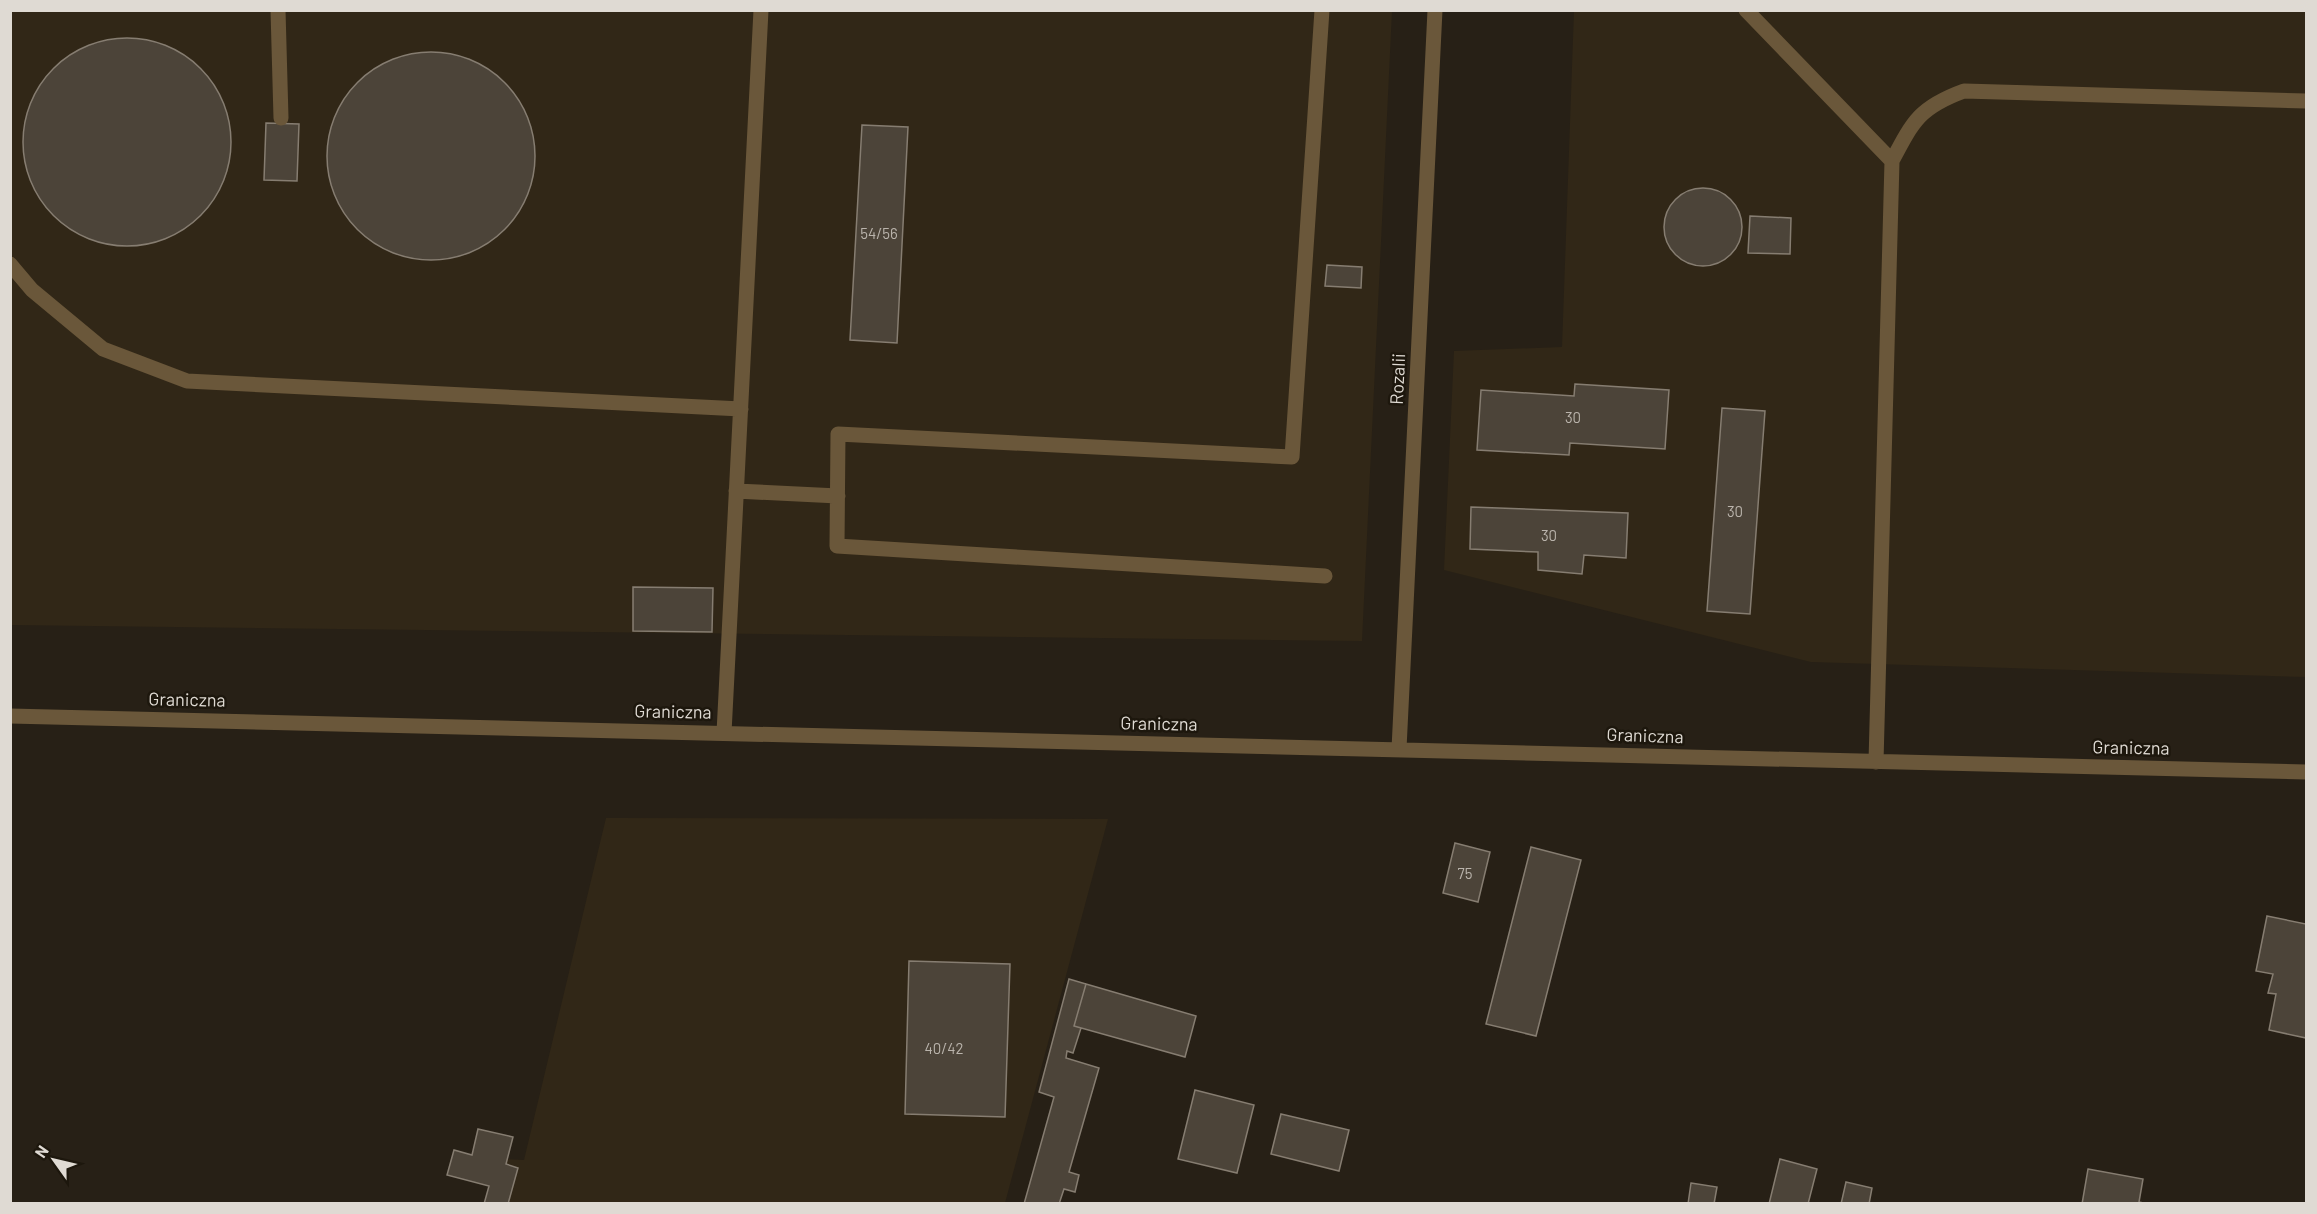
<svg xmlns="http://www.w3.org/2000/svg" width="2317" height="1214" viewBox="0 0 2317 1214" font-family="Barlow,sans-serif">
<rect width="100%" height="100%" fill="#272016"/>
<path fill="#312717" d="M11,11H1392L1362,641L11,625Z
M1574,11H2306V677L1811,662L1444,570L1454,351L1562,347Z
M606,818L1108,819L1005,1203L486,1204L500,1159L524,1160Z"/>
<path fill="#4c4439" stroke="#867d71" stroke-width="1.5" d="M23 142a104 104 0 1 1 208 0a104 104 0 1 1-208 0Z
M327 156a104 104 0 1 1 208 0a104 104 0 1 1-208 0Z
M266,123L299,124L297,181L264,180Z
M862,125L908,127L897,343L850,340Z
M1664 227a39 39 0 1 1 78 0a39 39 0 1 1-78 0Z
M1750,216L1791,218L1790,254L1748,253Z
M1327,265L1362,267L1361,288L1325,286Z
M1575,384L1669,390L1665,449L1570,443L1569,455L1477,450L1481,390L1574,396Z
M1722,408L1765,411L1750,614L1707,611Z
M1471,507L1628,513L1626,558L1584,555L1582,574L1538,570V552L1470,549Z
M633,587L713,588L712,632L633,631Z
M1455,843L1490,852L1478,902L1443,893Z
M1531,847L1581,860L1536,1036L1486,1024Z
M2267,916L2306,924V1038L2269,1030L2276,994L2268,993L2273,974L2256,971Z
M909,961L1010,964L1005,1117L905,1114Z
M1069,979L1086,984L1074,1026L1081,1028L1073,1053L1067,1051L1066,1058L1099,1068L1069,1172L1079,1175L1075,1192L1064,1189L1059,1204H1024L1054,1097L1039,1092Z
M1086,984L1196,1016L1185,1057L1074,1026Z
M1195,1090L1254,1105L1237,1173L1178,1159Z
M1281,1114L1349,1130L1339,1171L1271,1154Z
M478,1129L513,1137L506,1164L518,1168L508,1204H484L489,1186L447,1175L454,1150L472,1155Z
M1780,1159L1817,1169L1808,1204H1769Z
M2088,1169L2143,1179L2139,1202L2148,1204H2082Z
M1846,1182L1872,1188L1869,1204H1841Z
M1691,1183L1717,1187L1714,1204H1688Z"/>
<g fill="none" stroke-linecap="round" stroke-linejoin="round">
<path stroke="#6a573a" stroke-width="15" d="M278,10L281,118
M1322,10L1292,457L838,434L837,546L1325,576
M1746,10L1892,161
M10,264L32,290L103,349L187,381L741,409
M736,491L838,496
M10,716L2306,772
M724,733L761,10
M1399,749L1435,10
M1876,762L1892,161C1913,121 1920,107 1964,91L2306,101"/>
</g>
<g text-anchor="middle" stroke-width="5" stroke-linejoin="round" paint-order="stroke">
<g font-size="15" fill="#bab4ac">
<text x="879" y="239">54/56</text>
<text x="1573" y="423">30</text>
<text x="1735" y="517">30</text>
<text x="1549" y="541">30</text>
<text x="1465" y="879">75</text>
<text x="944" y="1054">40/42</text>
</g>
<g font-size="18" fill="#dfdad3" stroke="#1d170d">
<text transform="translate(1398 379) rotate(-87)" y="6">Rozalii</text>
<text transform="translate(187 700) rotate(1)" y="6">Graniczna</text>
<text transform="translate(673 712) rotate(1)" y="6">Graniczna</text>
<text transform="translate(1159 724) rotate(1)" y="6">Graniczna</text>
<text transform="translate(1645 736) rotate(2)" y="6">Graniczna</text>
<text transform="translate(2131 748) rotate(1)" y="6">Graniczna</text>
</g>
</g>
<rect width="2317" height="1214" fill="none" stroke="#dfdad3" stroke-width="24"/>
<g transform="translate(54 1160) rotate(304)" stroke="#1d170d" stroke-width="4.5" paint-order="stroke">
<path d="M0-4.5L10 22L0 15L-10 22Z" fill="#dfdad3"/>
<text y="-9" font-size="16" font-weight="bold" text-anchor="middle" fill="#dfdad3">N</text>
</g>
</svg>
